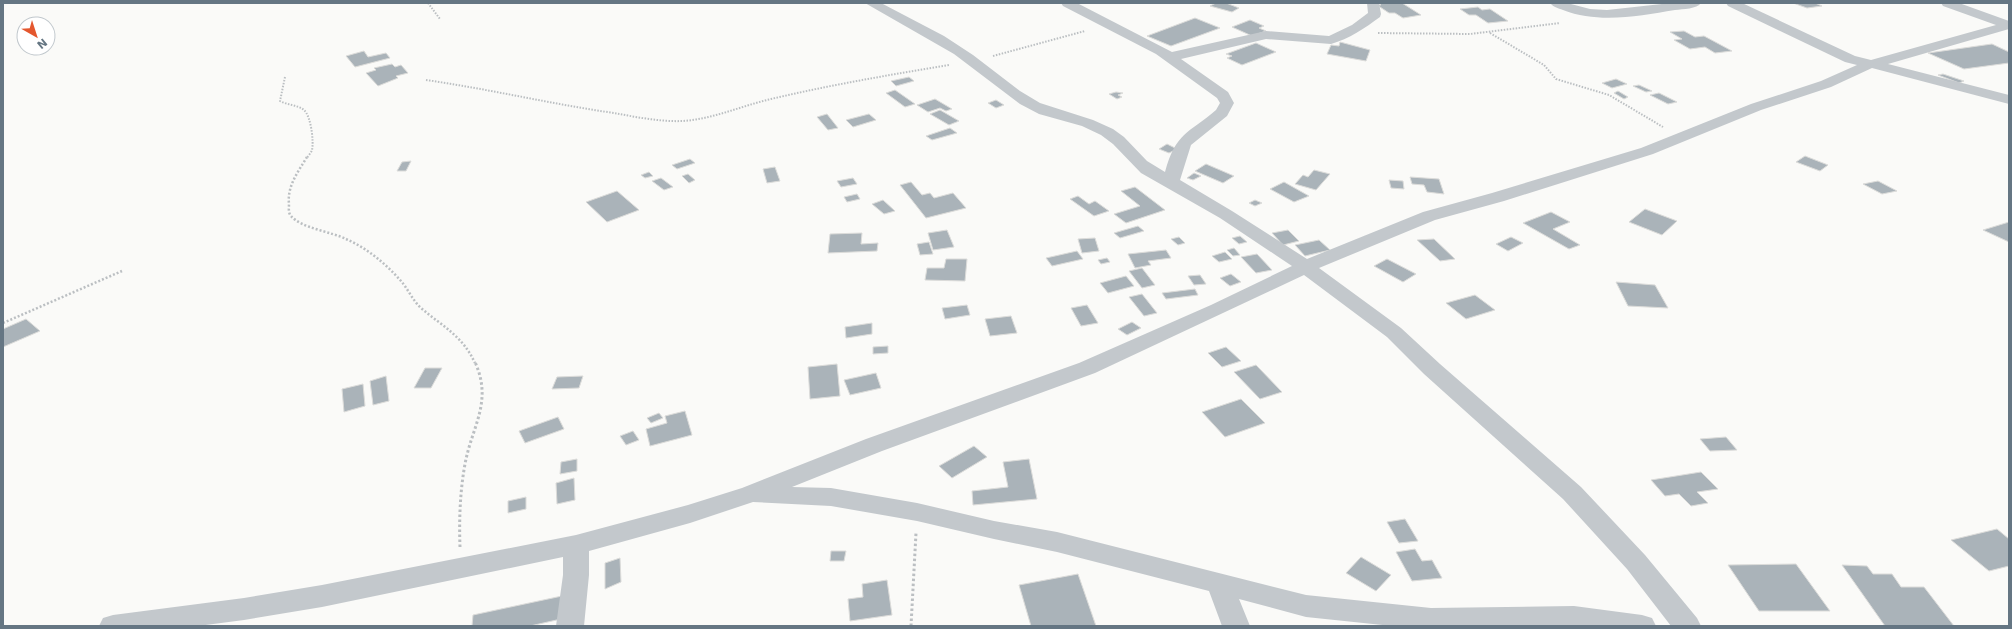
<svg xmlns="http://www.w3.org/2000/svg" width="2012" height="629" viewBox="0 0 2012 629" font-family="'DejaVu Sans',sans-serif">
<rect width="100%" height="100%" fill="#fafaf8"/>
<path fill="#aab3b9" stroke="#dcdcda" d="M1216,3H1226L1239,8L1232,12L1210,6Z
M1379,3H1402L1421,15L1403,18L1395,13H1389L1377,5H1381Z
M1793,3H1815L1822,6L1807,8Z
M1478,7L1482,10L1490,9L1508,21L1488,23L1476,15H1469L1460,9Z
M1195,18L1220,28L1171,46L1147,36Z
M1250,20L1264,26L1259,28L1266,31L1252,36L1232,27Z
M1684,31L1695,37L1704,36L1732,51L1715,53L1705,47L1690,49L1674,40L1682,39L1670,32Z
M1340,42L1370,50L1366,61L1327,54L1331,45L1339,46Z
M1256,43L1276,52L1242,65L1227,58L1232,56L1226,54Z
M1992,44L2009,52V63L1964,69L1928,53Z
M364,51L368,57L386,53L390,58L355,67L346,56Z
M392,64L395,67L401,65L408,73L396,76L398,78L378,86L366,73L376,70L374,68Z
M1943,74L1964,81L1959,83L1938,75Z
M909,77L914,81L896,86L891,81Z
M1616,79L1627,84L1612,88L1602,83Z
M1639,85L1652,91L1646,92L1633,86Z
M895,90L915,104L905,107L886,93Z
M1618,91L1628,97L1624,99L1614,93Z
M1116,92L1123,93L1118,95L1122,97L1117,99L1109,94Z
M1659,93L1677,102L1668,104L1650,95Z
M935,99L952,109L946,111L940,108L928,112L917,105Z
M996,100L1004,105L996,108L988,103Z
M940,110L959,121L949,125L930,114Z
M827,114L838,128L828,130L817,117Z
M869,114L876,120L853,127L846,120Z
M950,128L957,133L932,140L926,136Z
M1167,144L1177,149L1169,153L1159,149Z
M1805,156L1828,165L1820,171L1796,162Z
M690,159L695,163L677,169L672,165Z
M411,161L406,171H397L402,162Z
M1206,164L1234,176L1223,183L1195,171Z
M775,167L780,181L767,183L763,169Z
M1314,170L1330,174L1316,190L1295,184L1303,175L1308,177Z
M649,172L653,176L645,178L641,175Z
M1194,173L1201,176L1193,180L1187,178Z
M688,174L695,180L689,183L682,176Z
M1410,177L1439,179L1444,194L1427,192L1424,185L1412,184Z
M661,178L673,187L664,190L652,181Z
M853,178L857,184L841,187L837,181Z
M1389,180L1403,181L1404,189L1391,188Z
M1878,181L1897,191L1882,194L1863,184Z
M911,182L922,195L930,193L934,198L953,193L966,208L926,218L900,185Z
M1284,182L1309,196L1294,202L1270,189Z
M1135,187L1165,210L1126,223L1114,214L1140,206L1121,191Z
M617,191L639,210L607,222L586,202Z
M857,194L860,199L847,202L844,197Z
M1078,196L1089,204L1095,201L1109,211L1094,216L1070,199Z
M883,200L895,211L884,214L872,204Z
M1255,200L1262,203L1255,206L1249,203Z
M1645,209L1677,221L1662,235L1629,222Z
M1551,212L1570,222L1553,229L1580,245L1569,249L1523,223Z
M2009,222V242L1983,230Z
M1138,226L1144,231L1120,238L1114,233Z
M947,230L954,247L933,250L928,233Z
M1288,230L1299,241L1283,245L1272,233Z
M862,233L861,244L878,243L877,251L828,253L830,234Z
M1240,236L1247,242L1239,244L1232,238Z
M1179,237L1185,243L1178,245L1171,239Z
M1511,237L1523,243L1508,251L1496,244Z
M1095,238L1099,251L1082,253L1078,239Z
M1434,239L1455,259L1440,261L1417,240Z
M1319,240L1330,250L1305,256L1295,245Z
M929,242L933,254L920,255L917,244Z
M1234,248L1240,255L1233,256L1227,250Z
M1166,250L1171,258L1148,261L1151,265L1135,268L1128,254Z
M1077,251L1083,259L1052,266L1046,258Z
M1225,252L1232,259L1219,262L1212,256Z
M1257,254L1272,270L1256,273L1241,257Z
M1107,258L1110,262L1101,264L1098,260Z
M946,259H967L965,281L925,280L927,268H944Z
M1387,259L1416,274L1403,282L1374,266Z
M1142,268L1155,285L1142,288L1129,271Z
M1231,274L1241,282L1230,286L1220,278Z
M1200,275L1206,284L1194,285L1188,276Z
M1126,276L1134,286L1108,293L1100,283Z
M1616,282L1655,285L1668,308L1628,306Z
M1195,289L1198,295L1166,299L1162,293Z
M1142,294L1157,313L1144,316L1129,297Z
M1475,295L1495,310L1466,319L1446,303Z
M967,305L970,315L945,319L942,308Z
M1087,305L1098,323L1081,326L1071,308Z
M1011,316L1017,333L990,336L985,319Z
M26,319L40,331L3,347V329Z
M1132,322L1141,328L1127,335L1118,329Z
M872,323V334L846,338L845,327Z
M888,346V353L873,354V347Z
M1226,347L1241,361L1222,367L1208,353Z
M837,364L840,396L810,399L808,367Z
M1256,365L1282,392L1260,399L1234,372Z
M425,368H442L431,388H414Z
M876,373L881,388L850,395L844,380Z
M386,376L389,401L373,405L370,381Z
M583,376L579,388L552,389L557,377Z
M363,384L365,406L344,412L342,389Z
M1241,399L1265,423L1225,437L1202,412Z
M685,411L692,435L650,446L646,429L667,423L665,416Z
M659,413L663,418L651,423L647,418Z
M558,417L564,429L525,443L519,431Z
M633,431L639,440L626,445L620,436Z
M1726,437L1737,450L1710,451L1700,439Z
M974,446L987,457L952,478L939,466Z
M577,459V471L560,474L561,462Z
M1029,459L1037,499L973,505L972,491L1008,487L1003,462Z
M1701,472L1718,489L1697,492L1708,503L1691,506L1679,494L1665,496L1651,480Z
M574,478L575,500L557,504L556,483Z
M526,497V509L508,513V501Z
M1405,519L1418,541L1399,543L1387,522Z
M1997,529L2009,539V566L1989,571L1951,540Z
M1415,549L1422,561L1432,560L1442,578L1412,581L1396,552Z
M831,551H846L844,561H830Z
M1361,557L1391,575L1376,591L1346,573Z
M620,558L621,582L605,589V563Z
M1796,564L1830,611H1759L1728,565Z
M1842,565L1867,566L1873,574H1892L1901,587H1924L1954,626H1885Z
M1078,574L1096,626H1031L1019,585Z
M887,580L892,615L850,621L848,599L863,597L862,584Z
M562,596L561,619L530,626H472L473,615Z"/>
<g fill="none" stroke-linecap="round" stroke-linejoin="round">
<path stroke="#bbbfc2" stroke-width="2" stroke-dasharray="1.5 1.5" stroke-linecap="butt" d="M428,3L440,19
M1378,33L1470,34L1560,23
M1490,33L1544,65L1556,79L1609,95L1663,127
M993,56L1085,31
M285,77L280,101C287,105 298,105 304,110C311,116 314,142 312,150C311,153 308,156 307,158
M426,80C489,89 551,104 614,113C636,117 660,122 683,121C713,119 741,106 771,99C830,85 889,75 949,65"/>
<path stroke="#bbbfc2" stroke-width="2.5" stroke-dasharray="2 2" stroke-linecap="butt" d="M307,157C298,172 287,186 289,204C289,208 288,213 291,216C301,228 332,232 346,239C367,248 386,264 401,281C408,289 413,301 421,308C443,327 462,335 475,363
M3,323L122,271"/>
<path stroke="#bbbfc2" stroke-width="3" stroke-dasharray="2.5 2.5" stroke-linecap="butt" d="M460,547C459,520 460,491 465,464C472,426 493,402 475,362
M911,626L916,533"/>
<path fill="#c3c8cc" fill-rule="evenodd" d="M865,3H881L944,36L973,55L1020,91L1040,103L1093,120L1113,129L1124,137L1147,161L1165,172C1176,132 1188,134 1216,110L1220,103L1217,98L1156,54L1063,6L1061,3H1077L1172,52L1266,31L1329,36L1352,25L1368,13L1367,3H1379L1381,14L1380,17C1365,28 1349,39 1331,44L1266,39L1181,59L1228,92L1234,103L1227,116L1191,145L1180,180L1232,211L1307,259L1423,212L1492,193L1641,148L1751,104L1821,81L1857,65L1845,62L1728,6L1726,3H1742L1855,56L1871,60L1996,25L1943,6L1941,3H1959L2009,21V29L1888,64L2009,95V104L1872,68L1831,87L1761,110L1653,154L1504,201L1435,220L1319,268L1401,328L1440,364L1581,487L1645,555L1697,618L1701,626H1671L1627,569L1563,499L1424,374L1387,337L1304,275L1095,373L882,451L792,487L831,488L917,503L994,521L1057,532L1306,595L1431,608L1574,606L1642,615L1652,618L1656,626H1392L1306,617L1239,599L1250,626H1222L1209,591L1057,552L994,539L917,521L831,506L753,502L690,523L589,551V575L584,626H556L563,575V557L322,607L244,620L198,626H99L103,618L113,615L244,598L322,585L576,535L688,505L742,488L866,439L1079,363L1211,305L1292,266L1220,218L1141,173L1113,144L1101,135L1082,126L1039,114L1020,104L954,54Z
M1550,3H1567L1590,9L1607,10L1671,3H1701C1697,9 1683,9 1675,10C1639,16 1599,24 1563,10C1558,8 1553,7 1550,3Z"/>
</g>
<rect width="2012" height="629" fill="none" stroke="#657683" stroke-width="8"/>
<g transform="translate(36 36) rotate(141)"><circle r="19" fill="#ffffff" stroke="#c1c8cd"/>
<path d="M0-3L7 15L0 10L-7 15Z" fill="#e4572e"/>
<text y="-6" font-size="11" font-weight="bold" text-anchor="middle" fill="#657683">N</text>
</g>
</svg>
